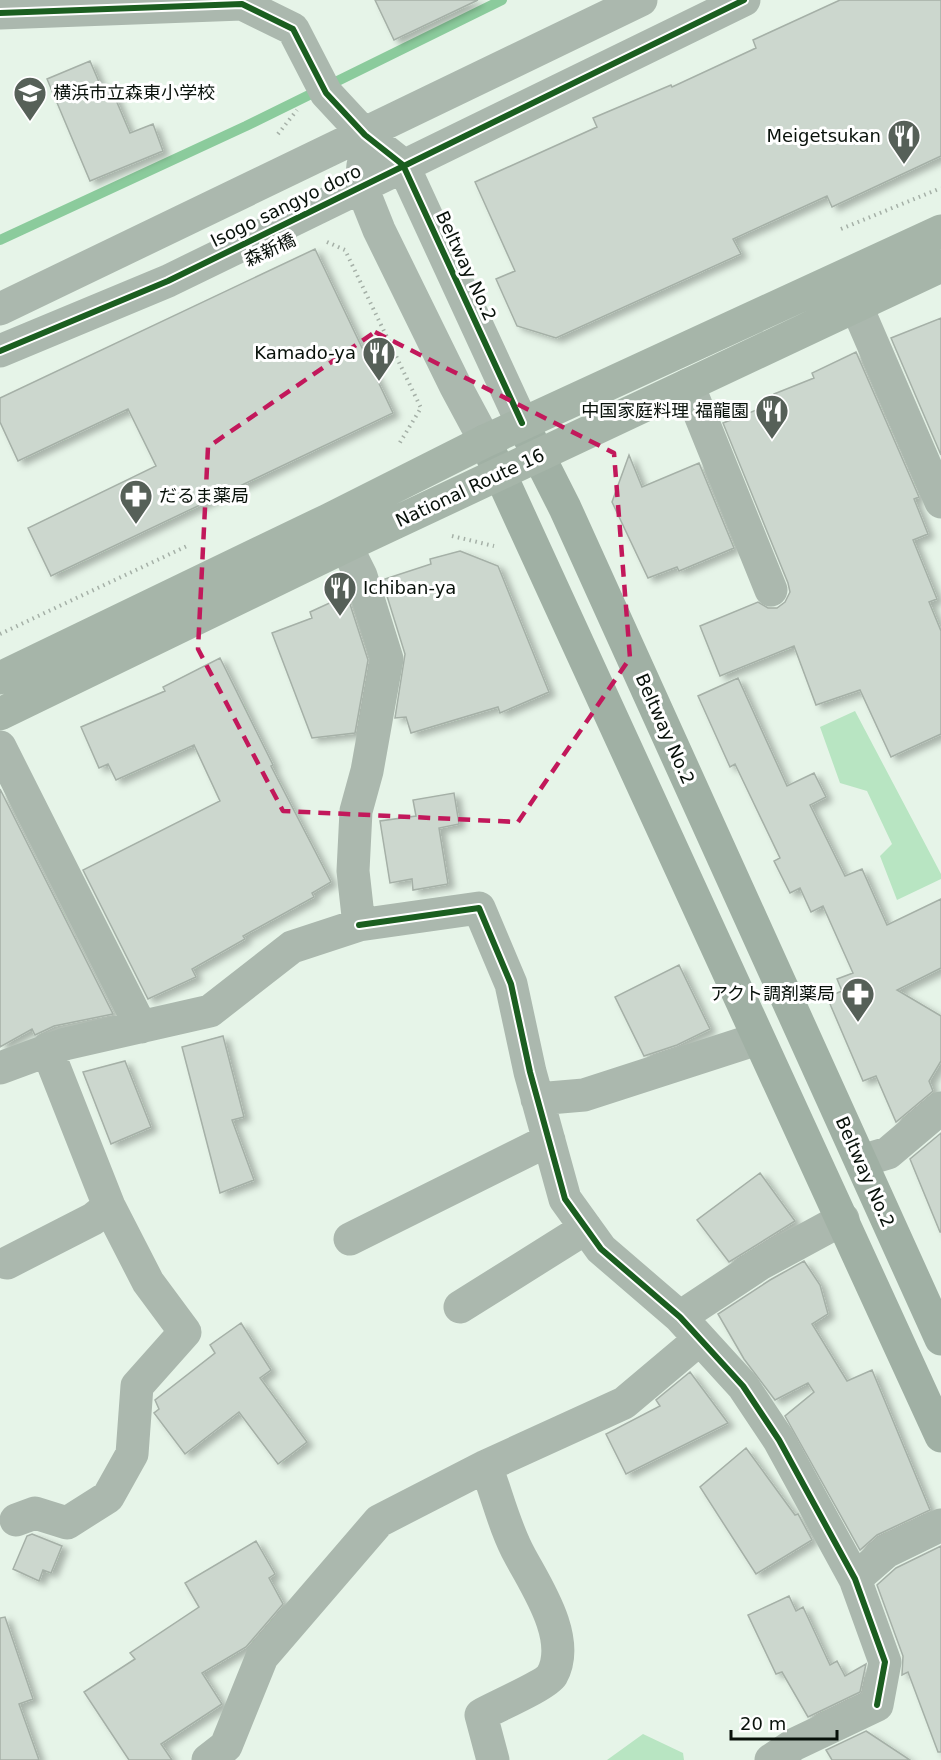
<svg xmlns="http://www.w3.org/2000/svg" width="941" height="1760" viewBox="0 0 941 1760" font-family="'DejaVu Sans','Noto Sans JP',sans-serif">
<defs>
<filter id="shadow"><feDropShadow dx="6" dy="4" stdDeviation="3" flood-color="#0004"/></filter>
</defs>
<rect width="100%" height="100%" fill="#e6f4e8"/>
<path fill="#b8e5c2" d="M855,711L941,874V879L897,900L880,856L892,844L867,791L840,783L820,727Z
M643,1734L683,1753L684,1760H607Z"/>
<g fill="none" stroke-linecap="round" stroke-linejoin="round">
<path stroke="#8bcb9c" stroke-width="10" d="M0,240L246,126L502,0"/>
</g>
<path fill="#ccd7ce" stroke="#a5b0a7" stroke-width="1.5" filter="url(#shadow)" d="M375,0H478L394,40Z
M840,0H941V156L832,207L827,196L733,239L741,254L556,338L517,326L496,279L515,271L475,182L597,127L593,118L671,85L672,87L756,48L753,40Z
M90,61L102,89L110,86L130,133L153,124L163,151L90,181L47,79Z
M315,249L393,413L51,576L28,528L156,466L128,409L18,461L0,422V398Z
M941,318V455L891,338Z
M856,352L919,497L914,499L928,534L913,540L937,599L929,602L941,631V734L891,757L860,690L816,705L794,646L720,676L700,626L758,602L768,608H777L785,602L790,592L788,583L723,423L777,402L774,394L814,378L812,373Z
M629,455L642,487L699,463L734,548L679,571L677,567L648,578L612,502Z
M460,551L498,566L549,692L500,713L498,707L411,733L406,717L395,718L405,654L382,580L431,564L430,559Z
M347,595L368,660L355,733L312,738L272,633L312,618L310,612Z
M220,658L273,765L271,766L331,882L312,893L314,897L243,936L245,939L192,969L196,977L148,999L83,870L220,801L194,745L116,780L108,764L99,768L81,727L165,691L163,687Z
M738,678L787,786L814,773L826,797L810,805L845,876L862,869L887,925L941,899V968L897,990L941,1016V1061L929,1081L933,1091L896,1122L876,1076L863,1081L827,997L842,991L837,979L853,973L823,906L811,912L800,888L790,893L774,861L780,858L735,764L730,767L698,696Z
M0,789L113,1014L54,1026L35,1035L32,1029L0,1047Z
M454,793L459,824L439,828L448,884L413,890L412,879L390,883L380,821L416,816L413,800Z
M679,965L710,1029L677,1045L644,1056L615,997Z
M223,1036L244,1117L232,1120L254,1180L220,1193L182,1047Z
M125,1061L151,1127L111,1144L83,1072Z
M941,1133V1232H940L910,1159Z
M760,1173L795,1221L729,1262L697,1220Z
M804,1261L820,1285L828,1314L812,1324L847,1381L872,1370L930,1510L877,1535L860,1550L785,1416L814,1392L808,1383L775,1400L744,1359L718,1314L770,1280Z
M241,1323L271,1370L260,1378L307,1442L278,1464L239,1412L185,1454L154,1413L159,1409L155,1400L215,1353L210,1345Z
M690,1372L728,1423L626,1474L606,1434L660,1406L656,1400Z
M746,1448L795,1515L798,1514L812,1540L756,1574L700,1487Z
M32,1534L62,1546L51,1573L43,1570L39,1581L13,1569L27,1536Z
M256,1541L275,1574L269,1578L283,1604L246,1647L202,1673L222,1704L161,1744L172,1760H129L84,1692L135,1659L130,1653L199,1607L185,1583Z
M941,1546V1752H938L908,1672L902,1675L903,1656L877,1585L896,1568Z
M789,1596L796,1611L803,1607L830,1665L837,1661L845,1676L866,1664L860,1692L808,1717L782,1672L776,1674L748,1615Z
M5,1617L33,1699L19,1704L39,1760H0V1618Z
M866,1731L910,1760H832L826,1750Z"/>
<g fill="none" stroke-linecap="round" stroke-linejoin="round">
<path stroke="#a5b0a7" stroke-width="4" stroke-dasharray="1.5 4.5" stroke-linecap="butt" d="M278,134L297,110
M841,229L941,188
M327,242L345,250L421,408L399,444
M452,536L494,546
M0,634L187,546"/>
<path stroke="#abb8ae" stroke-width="33" d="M0,13L242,4L293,29L326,93L365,135L403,165L522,423
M363,165L361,185L379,230L456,387L485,441
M856,305L941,502
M0,309L641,0
M0,351L168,281L744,0
M688,385L771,590
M346,546L361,576L387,659L367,771L356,811L353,871L359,925
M0,747L141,1027
M0,1068L65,1044L210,1011L292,947L359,925L479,908L511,984L530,1072L565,1199L601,1249L680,1317L743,1386L779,1440L855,1579L885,1662L877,1705L795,1744L771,1760
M537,1099L584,1095L757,1039
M861,1161L888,1153L941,1108
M350,1239L549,1140
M7,1263L93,1219L109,1206
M460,1307L586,1228
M680,1317L760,1264L843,1219
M486,1466C497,1495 505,1529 520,1556C536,1586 572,1639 552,1675C546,1685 495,1707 481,1715L493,1760
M16,1520L35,1513L67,1523L108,1497L132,1454L137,1386L185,1332L148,1282L109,1206L47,1049
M855,1579L886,1552L941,1525
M208,1760L226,1746L262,1657L379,1521L486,1466L624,1403L700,1339"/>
<path stroke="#a0b0a4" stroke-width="33" d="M522,423L565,508L941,1339
M485,441L941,1436"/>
<path stroke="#a6b5a9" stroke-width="33" d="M0,678L328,520L485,441L941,231
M0,714L346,546L941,266"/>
<defs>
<path id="cycleway" d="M0,13L242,4L293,29L326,93L365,135L403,165L522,423
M0,351L168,281L744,0
M359,925L479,908L511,984L530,1072L565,1199L601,1249L680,1317L743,1386L779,1440L855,1579L885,1662L877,1705"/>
</defs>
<use href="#cycleway" stroke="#fff" stroke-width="10"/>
<use href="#cycleway" stroke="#1b5e20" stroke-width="6"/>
</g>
<path fill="none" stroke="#c2185b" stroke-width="4.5" stroke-dasharray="12 8" stroke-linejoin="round" d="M375,332L614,453L630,658L518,822L283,811L198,649L208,447Z"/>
<defs>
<symbol id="school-pin" viewBox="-11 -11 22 30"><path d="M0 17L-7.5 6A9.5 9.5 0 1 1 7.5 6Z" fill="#566058" stroke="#fff"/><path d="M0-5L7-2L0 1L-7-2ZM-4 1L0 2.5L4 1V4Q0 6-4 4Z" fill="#fff"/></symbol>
<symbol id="restaurant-pin" viewBox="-11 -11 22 30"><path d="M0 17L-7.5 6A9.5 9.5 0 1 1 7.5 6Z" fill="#566058" stroke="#fff"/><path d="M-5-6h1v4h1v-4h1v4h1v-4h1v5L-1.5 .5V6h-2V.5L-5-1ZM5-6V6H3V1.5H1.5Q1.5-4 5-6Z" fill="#fff"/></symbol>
<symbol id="pharmacy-pin" viewBox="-11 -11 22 30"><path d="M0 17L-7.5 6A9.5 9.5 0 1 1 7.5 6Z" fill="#566058" stroke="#fff"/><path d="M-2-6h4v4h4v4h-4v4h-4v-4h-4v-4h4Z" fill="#fff"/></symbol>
</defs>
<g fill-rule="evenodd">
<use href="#school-pin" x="11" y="74" width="38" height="52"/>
<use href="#restaurant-pin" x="885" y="117" width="38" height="52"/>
<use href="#restaurant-pin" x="360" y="334" width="38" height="52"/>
<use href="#restaurant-pin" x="753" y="392" width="38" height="52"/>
<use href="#pharmacy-pin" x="117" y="477" width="38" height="52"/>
<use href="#restaurant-pin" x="321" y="569" width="38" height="52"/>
<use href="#pharmacy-pin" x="839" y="975" width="38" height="52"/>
</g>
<g text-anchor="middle" stroke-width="6" stroke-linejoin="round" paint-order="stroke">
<g font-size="18" fill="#08110a" stroke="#fff" text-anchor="end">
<text x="53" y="99" text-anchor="start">横浜市立森東小学校</text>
<text x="881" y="142">Meigetsukan</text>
<text x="356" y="359">Kamado-ya</text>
<text x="749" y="417">中国家庭料理 福龍園</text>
<text x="159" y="502" text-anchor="start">だるま薬局</text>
<text x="363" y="594" text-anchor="start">Ichiban-ya</text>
<text x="835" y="1000">アクト調剤薬局</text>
</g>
<g font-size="18" fill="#08110a" stroke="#fff">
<text transform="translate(286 206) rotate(-26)" y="6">Isogo sangyo doro</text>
<text transform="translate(270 250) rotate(-25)" y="6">森新橋</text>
<text transform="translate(466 266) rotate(65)" y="6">Beltway No.2</text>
<text transform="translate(470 488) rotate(-25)" y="6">National Route 16</text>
<text transform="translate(665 729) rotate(66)" y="6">Beltway No.2</text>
<text transform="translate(865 1172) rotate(66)" y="6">Beltway No.2</text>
</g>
</g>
<path d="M731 1730v9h106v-9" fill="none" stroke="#08110a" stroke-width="3"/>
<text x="740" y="1730" font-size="18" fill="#08110a" stroke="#ffffff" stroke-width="4.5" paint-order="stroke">20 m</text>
</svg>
